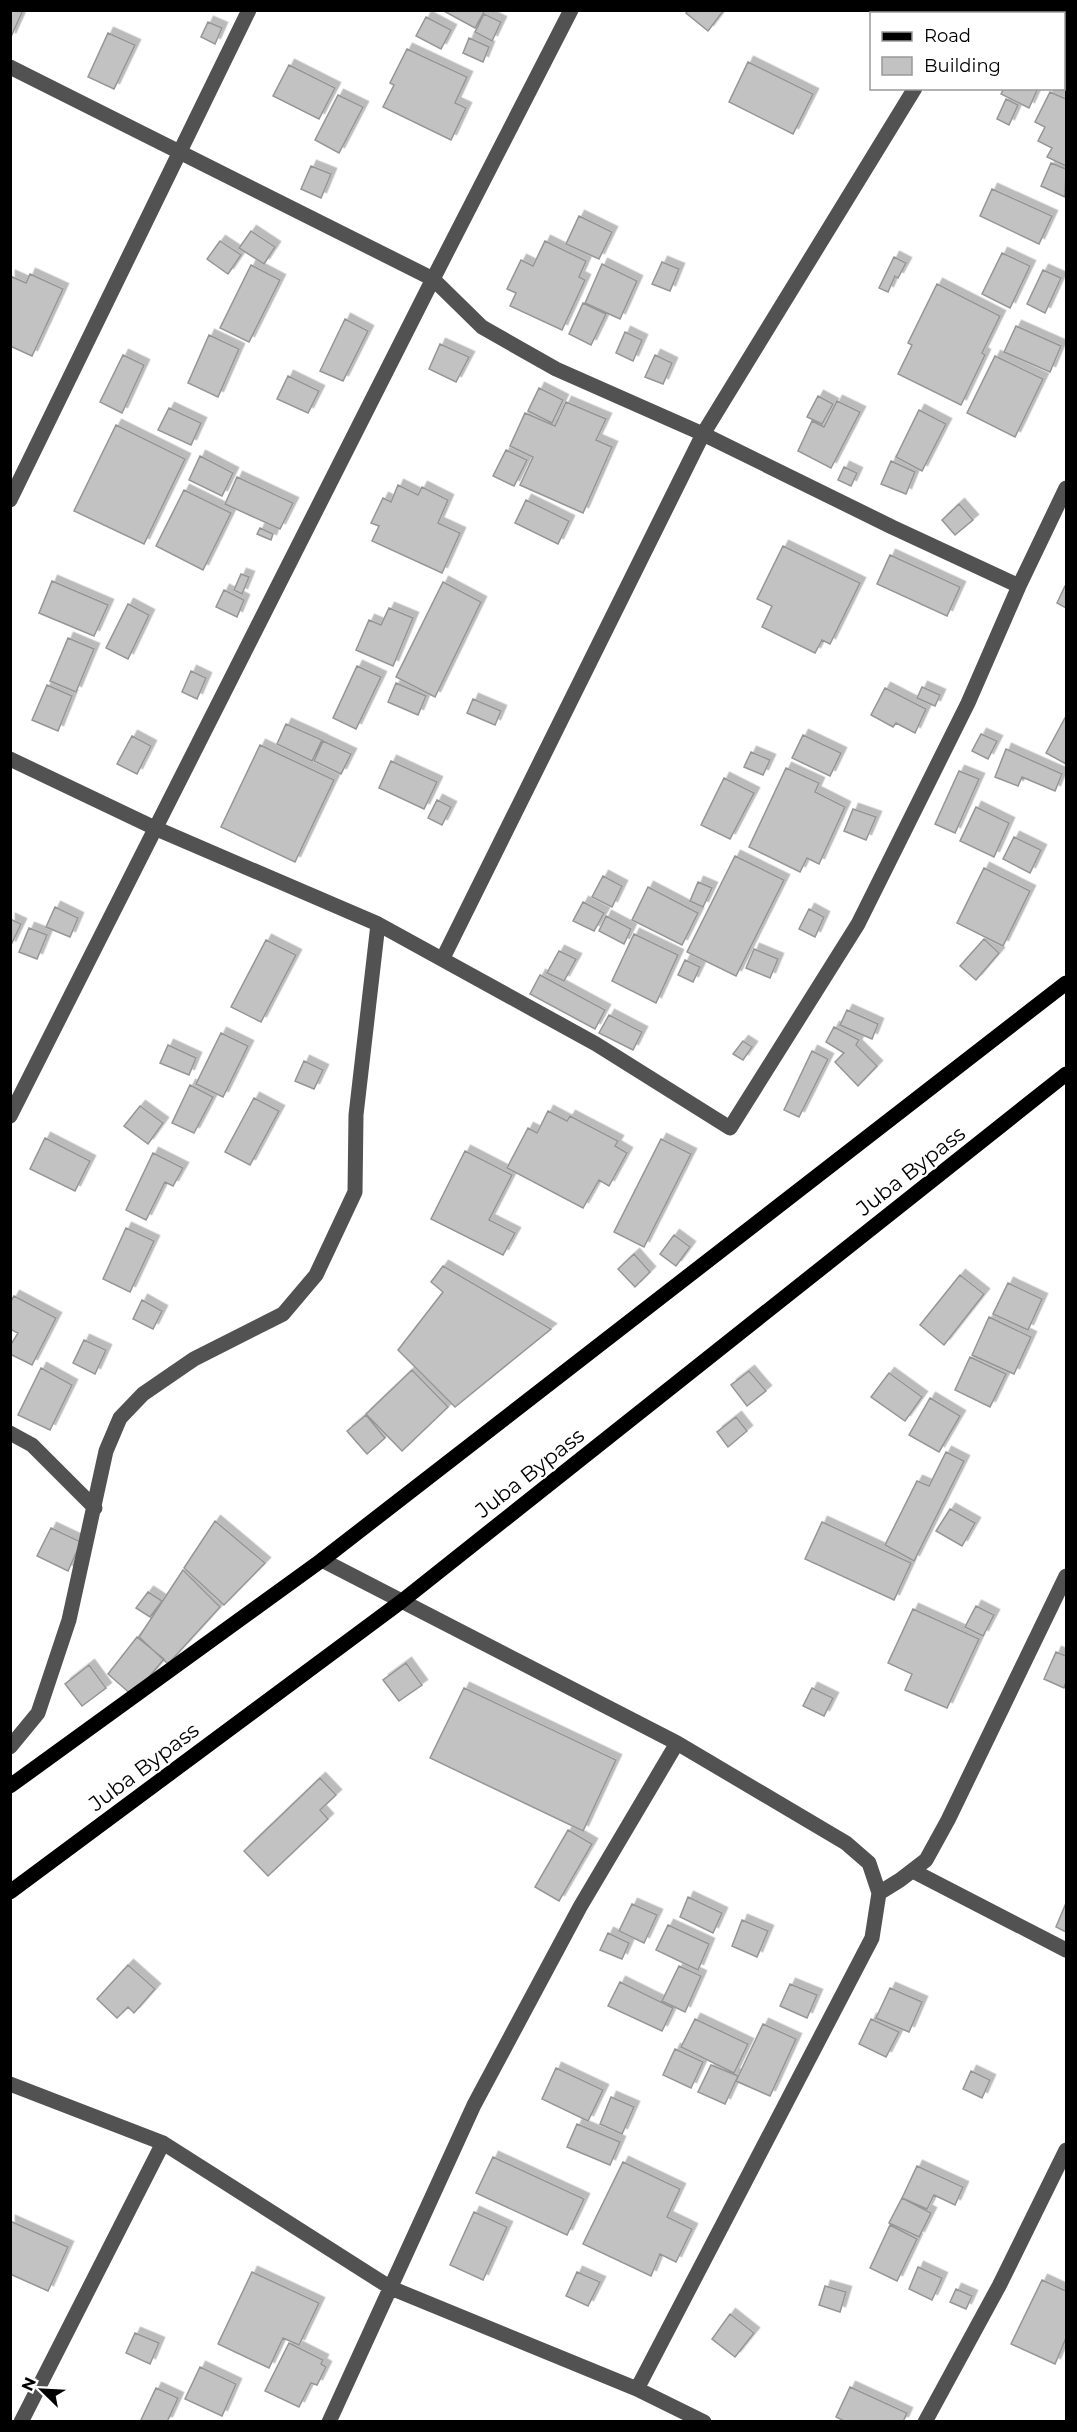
<svg xmlns="http://www.w3.org/2000/svg" width="1077" height="2432" viewBox="0 0 1077 2432" font-family="Montserrat,sans-serif">
<defs>
<filter id="shadow"><feDropShadow dx="5.5" dy="-5.5" stdDeviation="0" flood-color="#0004"/></filter>
</defs>
<rect width="100%" height="100%" fill="#fff"/>
<path fill="#c2c2c2" stroke="#969696" stroke-width="1.5" filter="url(#shadow)" d="M10,10H23L10,39Z
M442,10H485L475,28Z
M688,10H724L708,31L686,13Z
M484,14L501,22L492,41L475,32Z
M426,17L451,30L441,49L416,36Z
M208,22L222,28L215,44L201,37Z
M1064,30L1066,31V89L1064,87Z
M108,33L135,45L114,89L88,77Z
M469,38L489,47L483,62L463,53Z
M407,49L467,77L455,103L466,108L451,140L383,107L394,85L390,83Z
M748,62L813,94L793,134L729,102Z
M289,65L335,88L319,119L273,96Z
M1004,88H1038L1029,108L1001,94Z
M1050,92L1066,99V166L1047,157L1052,148L1038,141L1045,127L1035,122Z
M338,95L363,107L339,153L315,140Z
M1006,99L1018,105L1009,125L997,119Z
M1051,163L1066,169L1065,197L1041,186Z
M311,166L331,174L321,198L301,189Z
M992,189L1052,216L1039,244L980,216Z
M579,216L612,232L599,259L566,244Z
M251,231L275,247L264,264L239,248Z
M220,241L241,255L228,274L207,259Z
M545,241L586,261L579,277L585,280L562,330L510,306L516,293L507,289L521,260L533,266Z
M1002,253L1030,266L1010,308L982,294Z
M894,257L906,263L898,278L895,276L888,292L879,288Z
M662,262L679,269L670,291L652,284Z
M602,264L637,281L620,319L585,303Z
M251,265L280,280L249,342L220,328Z
M1043,270L1061,278L1045,313L1027,304Z
M30,274L63,289L32,356L10,346V276L26,283Z
M937,284L1000,316L982,353L985,355L961,405L898,374L912,345L908,343Z
M583,303L606,314L591,345L569,334Z
M345,319L368,331L343,381L320,371Z
M1016,326L1061,346L1050,372L1004,352Z
M625,332L642,340L633,361L616,353Z
M209,335L239,349L218,397L188,383Z
M440,344L469,357L456,382L429,369Z
M123,355L144,365L122,413L100,402Z
M655,355L672,363L663,384L645,377Z
M995,356L1043,379L1015,437L967,413Z
M288,376L319,391L308,413L277,399Z
M539,388L563,400L552,423L528,411Z
M818,396L833,404L822,424L807,417Z
M837,401L860,412L831,468L798,451L812,421L824,427Z
M566,402L606,419L596,440L612,447L583,513L520,485L533,457L510,446L525,413L555,426Z
M169,408L201,423L191,445L158,430Z
M919,410L946,424L922,471L896,457Z
M116,425L185,459L144,544L74,511Z
M506,450L527,460L514,486L493,476Z
M200,456L233,473L222,496L189,480Z
M891,461L915,472L906,494L881,484Z
M844,467L857,473L851,486L838,480Z
M237,477L293,503L280,529L225,504Z
M398,485L418,495L422,487L448,500L438,523L460,533L442,573L372,541L379,526L371,523L383,498L391,502Z
M184,490L231,513L203,570L156,546Z
M526,500L569,521L558,544L515,523Z
M959,504L973,520L955,535L942,520Z
M260,528L273,534L271,540L257,534Z
M783,546L860,583L830,644L822,640L815,653L762,627L772,606L757,599Z
M890,555L960,587L947,616L877,584Z
M241,574L249,577L242,594L234,590Z
M52,581L108,605L94,636L39,613Z
M443,582L481,602L435,697L396,677Z
M1065,586H1066V608L1057,603Z
M224,590L244,600L237,617L216,607Z
M128,604L149,615L128,659L106,648Z
M389,608L413,618L393,666L356,650L369,620L381,625Z
M68,638L94,649L76,692L50,681Z
M357,666L381,677L356,729L333,718Z
M191,671L206,678L197,699L182,692Z
M396,683L426,696L418,715L388,702Z
M47,685L72,696L58,731L32,720Z
M922,687L940,695L935,706L917,698Z
M885,688L926,709L915,733L896,723L893,727L871,715Z
M473,699L501,711L495,725L467,713Z
M1066,716V764L1046,753Z
M286,724L322,740L312,761L277,744Z
M981,734L997,741L988,759L972,751Z
M803,735L841,753L830,776L792,758Z
M132,736L151,746L137,774L117,764Z
M323,741L351,754L341,774L314,761Z
M260,745L334,780L295,862L221,827Z
M1006,749L1062,774L1055,791L1022,777L1018,786L995,777Z
M751,752L770,760L763,775L744,767Z
M391,761L437,782L424,809L379,788Z
M786,768L819,783L815,792L845,807L819,864L807,858L800,872L749,847Z
M959,771L979,779L955,833L935,824Z
M724,778L754,793L730,839L701,825Z
M437,800L451,807L442,825L428,818Z
M976,807L1009,823L994,857L960,841Z
M853,809L876,817L866,840L844,831Z
M1014,837L1041,850L1030,873L1003,859Z
M735,856L784,880L736,976L687,952Z
M984,868L1030,891L1003,946L957,923Z
M603,876L622,886L612,907L592,897Z
M698,882L712,888L703,907L690,901Z
M648,887L698,913L682,945L632,920Z
M583,902L604,913L594,931L573,921Z
M55,907L78,918L70,937L46,927Z
M809,909L824,917L815,937L799,929Z
M606,916L631,929L624,944L599,931Z
M10,919L21,924L10,947Z
M29,928L47,935L37,959L19,952Z
M634,934L678,955L656,1003L612,981Z
M984,939L999,953L976,980L960,966Z
M266,940L296,955L261,1022L231,1007Z
M754,949L778,959L770,978L746,968Z
M559,951L576,959L564,981L547,973Z
M685,960L700,967L693,982L678,975Z
M540,975L605,1010L595,1029L530,994Z
M847,1010L878,1024L872,1039L840,1025Z
M609,1015L642,1032L633,1050L599,1033Z
M834,1027L859,1040L856,1045L877,1066L858,1086L835,1062L844,1053L826,1042Z
M221,1033L248,1046L223,1097L196,1084Z
M743,1041L752,1047L743,1060L733,1054Z
M168,1045L196,1058L189,1075L160,1063Z
M812,1051L828,1059L799,1117L784,1110Z
M304,1061L323,1070L314,1089L295,1081Z
M190,1085L213,1097L194,1133L172,1123Z
M254,1098L279,1111L250,1165L225,1152Z
M140,1106L163,1123L148,1144L124,1126Z
M548,1111L567,1121L570,1116L618,1141L615,1146L627,1153L609,1186L599,1180L583,1208L507,1168L528,1128L537,1133Z
M45,1138L90,1161L75,1191L30,1169Z
M661,1139L691,1154L644,1247L614,1232Z
M465,1151L512,1175L489,1220L515,1233L503,1255L431,1219Z
M153,1153L183,1168L173,1186L165,1182L146,1220L126,1210Z
M126,1228L154,1241L130,1292L103,1279Z
M674,1235L690,1247L676,1266L660,1254Z
M634,1254L650,1272L635,1287L618,1269Z
M443,1266L551,1329L455,1407L398,1350L443,1292L431,1282Z
M960,1275L984,1294L944,1345L920,1325Z
M1008,1283L1042,1299L1028,1330L993,1314Z
M14,1296L56,1318L32,1365L10,1354V1346L18,1333L10,1329V1303Z
M142,1300L162,1311L153,1329L133,1319Z
M989,1317L1031,1337L1014,1374L972,1355Z
M84,1340L106,1350L95,1374L73,1363Z
M970,1357L1006,1374L990,1407L955,1390Z
M41,1368L72,1385L50,1430L18,1415Z
M412,1370L448,1407L402,1451L366,1414Z
M749,1371L766,1391L747,1406L731,1385Z
M889,1373L922,1397L905,1421L871,1397Z
M930,1398L960,1416L939,1452L909,1435Z
M366,1415L385,1438L367,1454L347,1431Z
M736,1417L747,1431L728,1447L717,1432Z
M946,1452L964,1461L914,1561L885,1545L917,1481L929,1486Z
M950,1509L975,1523L962,1546L936,1531Z
M215,1521L265,1563L224,1605L184,1568Z
M822,1522L911,1563L894,1600L805,1559Z
M51,1528L81,1542L68,1571L37,1556Z
M183,1570L220,1607L168,1664L139,1637Z
M148,1592L162,1601L150,1617L136,1608Z
M976,1606L994,1615L983,1636L965,1627Z
M913,1609L979,1639L947,1708L905,1690L912,1674L888,1663Z
M137,1637L164,1659L133,1696L108,1674Z
M1056,1652L1066,1656V1682L1064,1688L1044,1679Z
M406,1663L422,1685L399,1701L383,1680Z
M89,1665L106,1688L82,1706L65,1684Z
M464,1688L616,1760L583,1831L430,1758Z
M812,1688L833,1698L824,1716L803,1706Z
M320,1778L336,1795L320,1810L328,1819L268,1876L244,1851Z
M568,1830L592,1844L559,1901L535,1887Z
M688,1897L722,1913L713,1933L680,1917Z
M1066,1903V1932L1056,1927Z
M632,1904L657,1915L644,1943L619,1931Z
M742,1920L768,1931L757,1957L732,1946Z
M668,1925L709,1944L698,1970L656,1950Z
M608,1933L629,1943L622,1959L600,1950Z
M128,1965L155,1989L134,2013L128,2007L117,2018L97,1999Z
M679,1966L701,1976L685,2012L662,2001Z
M620,1982L673,2008L662,2031L608,2006Z
M790,1984L817,1995L807,2018L780,2006Z
M890,1988L922,2002L909,2032L876,2018Z
M695,2019L748,2044L734,2073L681,2047Z
M871,2019L899,2032L886,2057L859,2044Z
M763,2024L796,2039L770,2096L736,2081Z
M675,2049L703,2062L691,2088L663,2075Z
M711,2065L738,2076L725,2104L698,2092Z
M556,2068L603,2090L588,2121L542,2099Z
M971,2071L990,2080L982,2098L963,2089Z
M611,2097L634,2107L622,2134L600,2124Z
M577,2124L620,2142L610,2165L567,2147Z
M493,2157L584,2199L567,2235L476,2193Z
M623,2162L680,2189L667,2217L692,2229L676,2262L660,2254L651,2276L583,2244Z
M917,2166L963,2187L955,2205L934,2195L927,2209L902,2198Z
M902,2198L931,2213L919,2237L889,2223Z
M474,2212L507,2227L483,2280L450,2265Z
M10,2221L68,2247L48,2291L10,2274Z
M890,2225L917,2239L897,2281L870,2268Z
M918,2267L942,2278L932,2300L909,2289Z
M252,2272L319,2303L299,2345L283,2338L269,2368L218,2344Z
M577,2272L600,2282L588,2306L566,2296Z
M1042,2280L1066,2291V2338L1055,2364L1011,2344Z
M825,2286L846,2292L840,2312L819,2305Z
M956,2289L972,2296L966,2309L950,2302Z
M730,2314L754,2333L735,2357L712,2339Z
M135,2333L159,2343L150,2364L126,2353Z
M289,2343L323,2360L321,2364L326,2367L317,2385L311,2383L299,2407L265,2391Z
M200,2367L236,2384L222,2416L185,2399Z
M850,2387L907,2413L903,2422H846L836,2417Z
M156,2388L178,2398L167,2422H140Z"/>
<g fill="none" stroke-linecap="round" stroke-linejoin="round">
<path stroke="#525252" stroke-width="15" d="M961,14L963,10
M10,67L433,279L482,327L556,369L703,434L892,527L1019,586L968,703L858,924L730,1128L596,1044L378,924L157,829L10,759
M10,500L249,10
M1019,586L1066,488
M443,958L703,434L915,88
M10,1116L433,279L571,10
M10,1433L32,1445L95,1508
M322,1560L677,1743L846,1843L869,1863L879,1893L872,1938L637,2389
M10,1747L38,1713L69,1620L106,1451L120,1418L143,1394L194,1359L283,1314L316,1275L355,1192L356,1115L378,924
M913,1871L1066,1950
M879,1893L900,1880L926,1860L948,1820L1066,1576
M10,2084L163,2143L391,2288L637,2389L704,2422
M21,2422L163,2143
M329,2422L474,2105L580,1907L677,1743
M925,2422L999,2286L1066,2150"/>
<path stroke="#000" stroke-width="15" d="M10,1786L322,1560L1066,983
M10,1892L402,1601L1066,1074"/>
</g>
<g text-anchor="middle" stroke-width="4.5" stroke-linejoin="round" paint-order="stroke">
<g font-size="21" fill="#000" stroke="#fff">
<text transform="translate(911 1171) rotate(-38)" y="7">Juba Bypass</text>
<text transform="translate(530 1473) rotate(-38)" y="7">Juba Bypass</text>
<text transform="translate(144 1767) rotate(-37)" y="7">Juba Bypass</text>
</g>
</g>
<rect width="1077" height="2432" fill="none" stroke="#000000" stroke-width="24"/>
<rect x="870" y="12" width="195" height="78" fill="#ffffff" stroke="#999999" stroke-width="1.5"/>
<rect x="882" y="32" width="30" height="9" fill="#000000" stroke="#999999" stroke-width="1.5"/>
<text x="924" y="42" font-size="18" fill="#000000">Road</text>
<rect x="882" y="57" width="30" height="18" fill="#c2c2c2" stroke="#999999" stroke-width="1.5"/>
<text x="924" y="72" font-size="18" fill="#000000">Building</text>
<g transform="translate(42 2390) rotate(294)" stroke="#ffffff" stroke-width="4.5" paint-order="stroke">
<path d="M0-4.5L10 22L0 15L-10 22Z" fill="#000000"/>
<text y="-9" font-size="16" font-weight="bold" text-anchor="middle" fill="#000000">N</text>
</g>
</svg>
